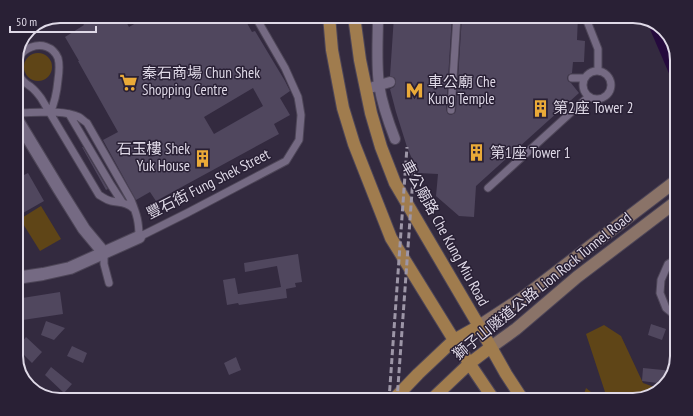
<svg xmlns="http://www.w3.org/2000/svg" width="693" height="416" viewBox="0 0 693 416" font-family="'PT Sans Narrow','Noto Sans TC',sans-serif">
<rect width="100%" height="100%" fill="#332a3f"/>
<path fill="#5f4517" d="M24 67a14 14 0 1 1 28 0a14 14 0 1 1-28 0Z
M41,206L61,239L40,251L20,219Z
M604,325L621,336L643,383L660,389L655,394L633,400H616L605,392L586,334Z
M586,388L601,400H582Z"/>
<path fill="#250a3d" d="M646,20L655,22L671,38L677,57V92Z"/>
<path fill="#50475e" fill-rule="evenodd" d="M78,16H123L129,27L148,16H243L252,32L255,31L285,81L290,91L280,98L290,115L274,124L279,134L156,201L150,192L136,200L103,140L118,132L78,61H79L65,37L84,25ZM253,88L263,106L214,134L204,117Z
M394,16H452L446,110L448,114L451,115L455,113L456,110L462,16H578L577,40L585,41L584,62H573L572,73L568,75L567,78L568,81L571,83L579,93L476,186L474,217L459,216L436,196L438,174L418,173L407,147L396,112L390,89L394,87L396,83L395,78L390,76Z
M82,147H83L108,189L106,190Z
M16,162L24,175L28,173L44,201L16,217Z
M298,254L302,282L295,283L296,287L286,289L287,298L239,305L238,303L227,305L223,280L235,278L238,294L281,287L277,266L245,272L244,263Z
M60,292L63,314L16,321V299Z
M46,321L65,328L54,340L41,335Z
M651,324L666,329L662,340L648,335Z
M26,337L42,352L32,363L17,348Z
M72,346L87,353L83,363L67,356Z
M236,357L241,370L229,375L224,363Z
M51,367L72,384L64,393L45,375Z
M643,368L673,371L671,378L665,384L642,381Z"/>
<g fill="none" stroke-linecap="round" stroke-linejoin="round">
<defs>
<path id="service" d="M585,16L598,49V71
M583 85a14 14 0 1 1 28 0a14 14 0 1 1-28 0Z
M572,78H584
M451,110L457,16
M16,113C34,113 63,109 79,117C82,119 84,121 87,123L131,200C137,215 139,222 139,237L187,213L286,161L299,140L301,115L298,97L285,68L255,16
M50,113C55,102 57,91 58,80C59,73 60,65 58,58C48,34 10,48 18,73C21,80 25,83 31,87C35,90 38,94 41,98L99,195C103,197 106,200 111,201C120,203 127,202 134,209
M69,114L111,185L122,202
M488,188L588,97
M104,253V264L109,283
M677,259L668,264L661,280L660,293L666,308L677,317"/>
<path id="pedestrian" d="M378,16C378,39 376,62 379,85C382,103 388,121 395,139
M373,87L390,82"/>
<path id="minor" d="M16,118L59,189L84,229L104,253
M16,278L43,274L70,268L139,237"/>
<path id="secondary" d="M479,326L525,296L677,180
M491,347L516,329L577,277L677,201"/>
<path id="primary" d="M329,16L332,50L343,108L354,144L391,238L459,348L494,400
M354,16L360,60L371,113L381,147L395,183L479,326L506,374L523,400
M393,400L418,374L454,340L479,326
M431,400L470,363L491,347"/>
</defs>
<use href="#service" stroke="#4e4658" stroke-width="9"/>
<use href="#pedestrian" stroke="#4e4658" stroke-width="12"/>
<use href="#minor" stroke="#4e4658" stroke-width="14"/>
<use href="#secondary" stroke="#4e4658" stroke-width="14"/>
<use href="#primary" stroke="#4e4658" stroke-width="14"/>
<use href="#service" stroke="#756a83" stroke-width="7"/>
<use href="#pedestrian" stroke="#756a83" stroke-width="10"/>
<use href="#minor" stroke="#756a83" stroke-width="12"/>
<use href="#secondary" stroke="#8a7368" stroke-width="12"/>
<use href="#primary" stroke="#a07c4e" stroke-width="12"/>
<path stroke="#9d96a7" stroke-width="3" stroke-dasharray="6 3" stroke-linecap="butt" d="M389,400L407,147
M397,400L414,164"/>
</g>
<defs>
<symbol id="supermarket-bare" viewBox="-9 -9 18 18"><path d="M-6-5.5h2.5l.6 2H6L4.5 2H-2.5L-4.4-4H-6ZM-1.5 3.2a1.3 1.3 0 1 0 .1 0ZM3 3.2a1.3 1.3 0 1 0 .1 0Z" fill="#eaaa38" stroke="#292035" stroke-width="2.5" paint-order="stroke"/></symbol>
<symbol id="metro-bare" viewBox="-9 -9 18 18"><path d="M-5.5 5V-5H-3L0 0L3-5H5.5V5H3V-.5L0 4L-3-.5V5Z" fill="#eaaa38" stroke="#292035" stroke-width="2.5" paint-order="stroke"/></symbol>
<symbol id="building-bare" viewBox="-9 -9 18 18"><path d="M-4-6H4V6H1V3H-1V6H-4ZM-2.5-4.3h1.7v1.8h-1.7ZM.8-4.3h1.7v1.8H.8ZM-2.5-1h1.7V.8h-1.7ZM.8-1h1.7V.8H.8Z" fill="#eaaa38" stroke="#292035" stroke-width="2.5" paint-order="stroke"/></symbol>
</defs>
<g fill-rule="evenodd">
<use href="#supermarket-bare" x="116" y="70" width="25" height="25"/>
<use href="#metro-bare" x="402" y="78" width="25" height="25"/>
<use href="#building-bare" x="528" y="96" width="25" height="25"/>
<use href="#building-bare" x="464" y="140" width="25" height="25"/>
<use href="#building-bare" x="190" y="146" width="25" height="25"/>
</g>
<g text-anchor="middle" stroke-width="3" stroke-linejoin="round" paint-order="stroke">
<g font-size="15" fill="#dfd9e7" stroke="#292035" text-anchor="start">
<text x="142" y="78">秦石商場 Chun Shek<tspan x="142" dy="17">Shopping Centre</tspan></text>
<text x="428" y="87">車公廟 Che<tspan x="428" dy="17">Kung Temple</tspan></text>
<text x="553" y="113">第2座 Tower 2</text>
<text x="190" y="154" text-anchor="end">石玉樓 Shek<tspan x="190" dy="17">Yuk House</tspan></text>
<text x="490" y="158">第1座 Tower 1</text>
</g>
<g font-size="15" fill="#dfd9e7" stroke="#292035">
<text transform="translate(208 184) rotate(-27)" y="5">豐石街 Fung Shek Street</text>
<text transform="translate(445 233) rotate(61)" y="5">車公廟路 Che Kung Miu Road</text>
<text transform="translate(542 286) rotate(-39)" y="5">獅子山隧道公路 Lion Rock Tunnel Road</text>
</g>
</g>
<path d="M0 0H693V416H0ZM60 23H633A37 37 0 0 1 670 60V356A37 37 0 0 1 633 393H60A37 37 0 0 1 23 356V60A37 37 0 0 1 60 23Z" fill="#292035" fill-rule="evenodd"/>
<path fill="none" stroke="#dfd9e7" stroke-width="2" d="M60 23H633A37 37 0 0 1 670 60V356A37 37 0 0 1 633 393H60A37 37 0 0 1 23 356V60A37 37 0 0 1 60 23Z"/>
<path d="M10 26v6h86v-6" fill="none" stroke="#dfd9e7" stroke-width="2"/>
<text x="16" y="26" font-size="12" fill="#dfd9e7" stroke="#292035" stroke-width="3" paint-order="stroke">50 m</text>
</svg>
